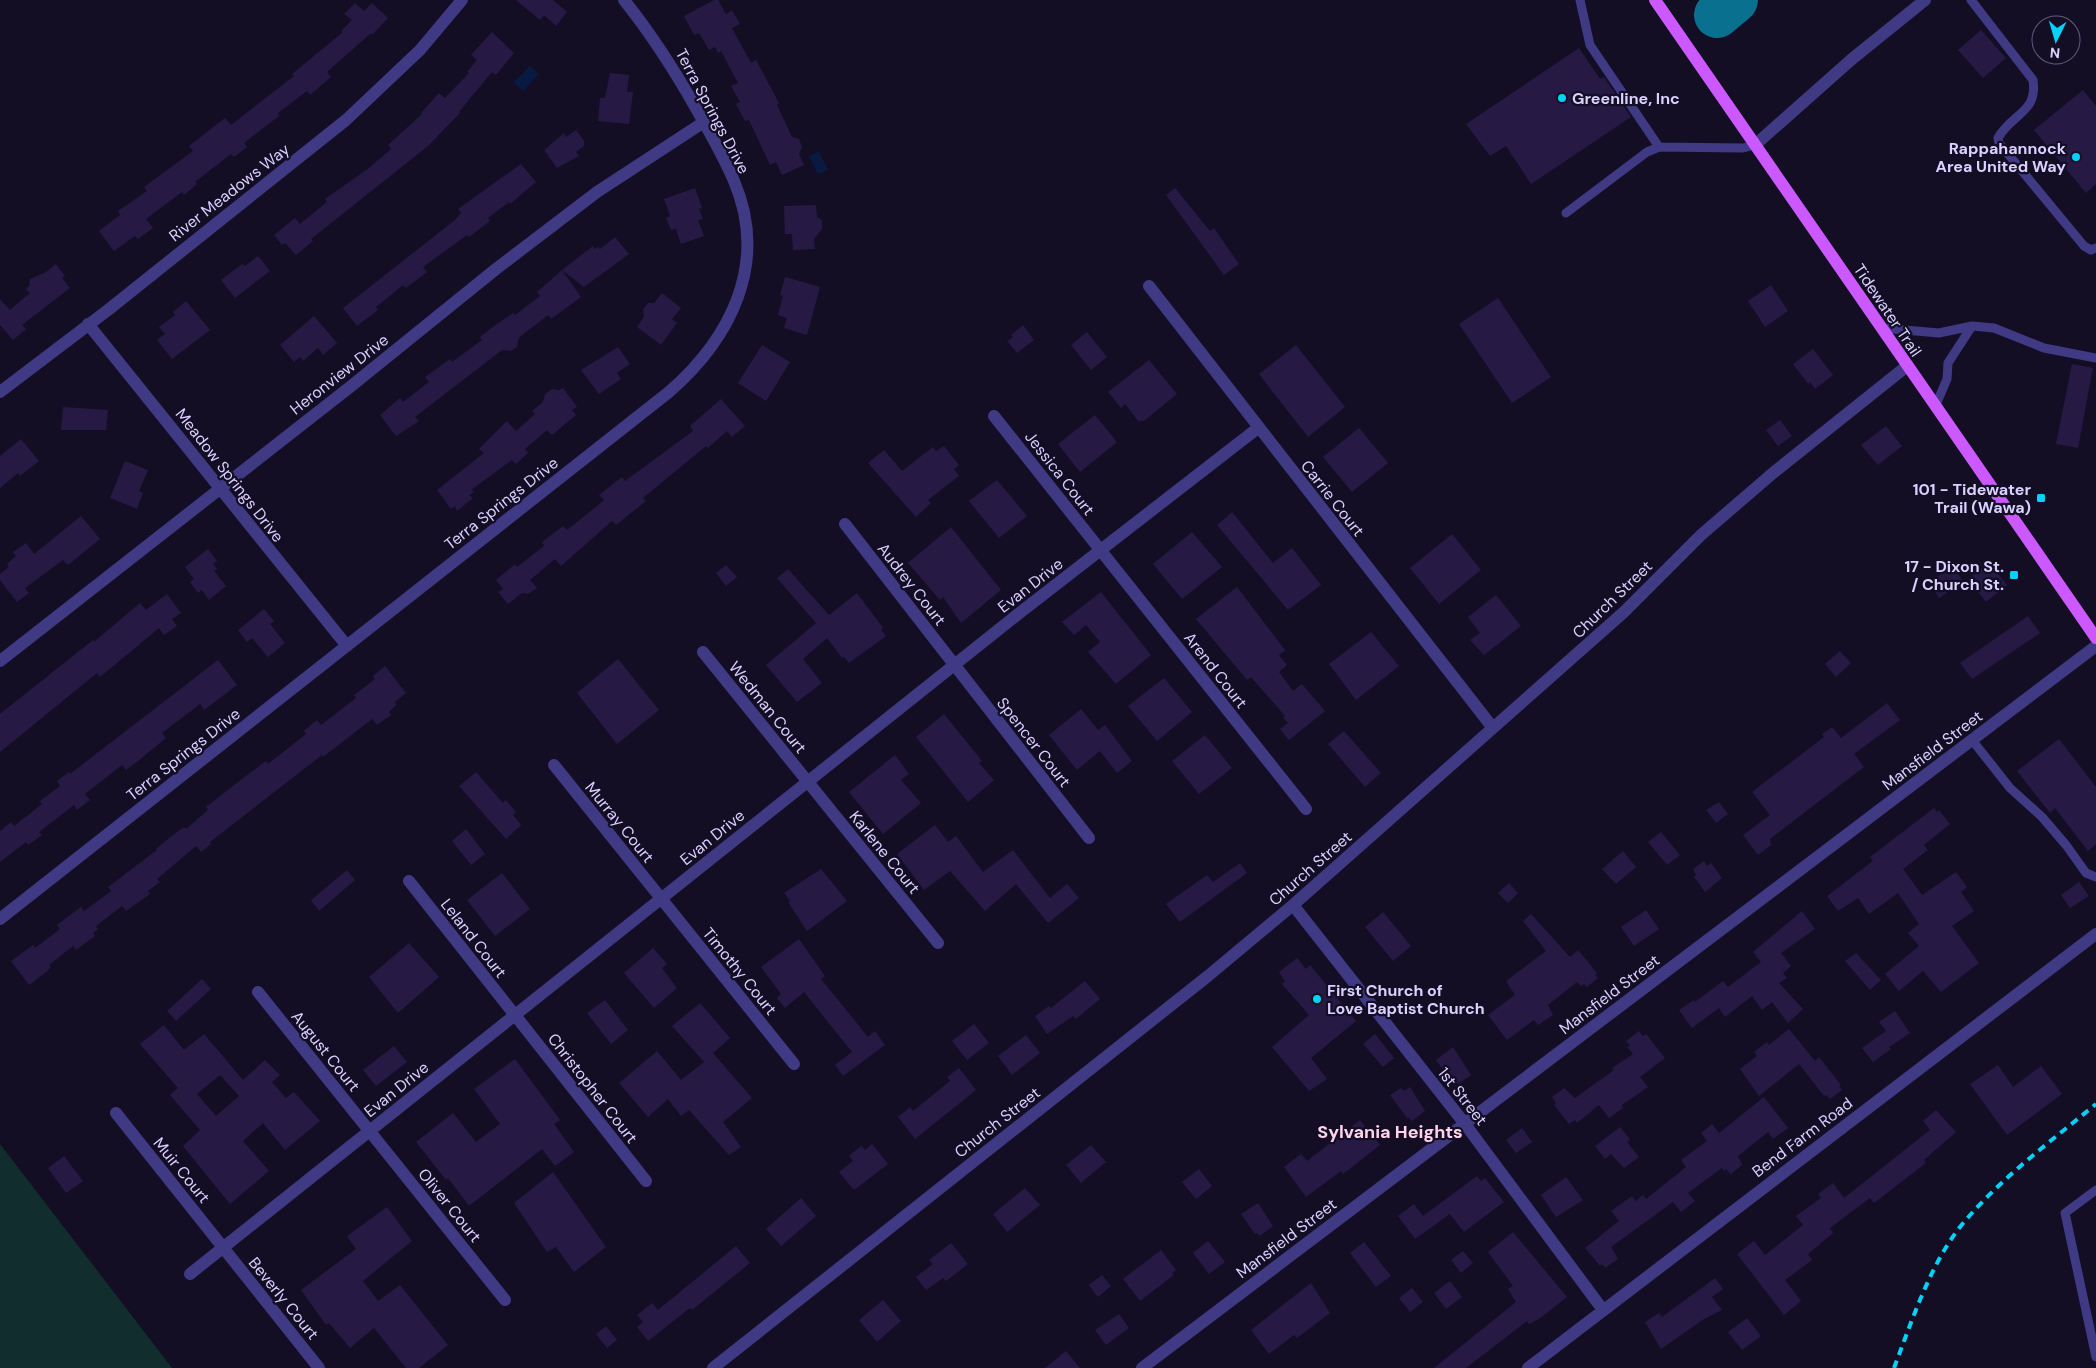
<svg xmlns="http://www.w3.org/2000/svg" width="2096" height="1368" viewBox="0 0 2096 1368" font-family="'DM Sans',sans-serif">
<rect width="100%" height="100%" fill="#130e24"/>
<path fill="#112d2e" d="M0,1144L172,1368H0Z"/>
<path fill="#091a42" d="M530,66L539,74L523,91L514,82Z
M819,152L828,170L818,174L809,156Z"/>
<g fill="none" stroke-linecap="round" stroke-linejoin="round">
<path stroke="#0a7090" stroke-width="46" d="M1717,15L1735,0"/>
</g>
<path fill="#261a45" fill-rule="evenodd" d="M516,0H553L567,12L556,26L544,15L540,20Z
M714,0H718L726,14L732,10L740,24L732,28L751,63L756,60L779,103L777,105L792,137L799,139L802,147L799,154L804,165L782,175L776,162L770,165L749,120L745,121L736,104L740,102L731,86L738,83L721,51L718,53L715,47L709,50L699,33L694,35L684,16Z
M355,3L364,11L372,3L388,18L372,35L371,33L327,72L331,77L310,95L307,91L278,113L279,116L244,143L247,147L234,157L231,154L195,182L197,184L184,195L182,192L146,219L153,228L138,239L135,236L114,251L99,231L120,215L118,211L147,191L144,187L193,151L189,146L225,118L231,125L294,76L292,74L343,32L341,31L352,20L344,14Z
M1981,30L2006,58L1983,78L1958,50Z
M492,32L514,53L496,75L492,72L459,112L460,113L428,146L311,239L313,241L296,255L285,243L282,245L274,235L295,218L300,224L327,202L325,199L369,168L391,149L388,145L422,114L421,113L439,93L445,98L469,73L467,72L477,60L471,55Z
M1579,48L1600,79L1604,77L1631,117L1531,184L1506,146L1490,156L1466,124Z
M610,73L629,75L627,92H633L629,124L598,121L600,98H605Z
M2083,90L2096,106V184L2086,193L2034,130Z
M576,130L584,141V146L576,152L579,156L557,168L544,150L564,133L566,137Z
M521,164L536,182L510,204L509,202L488,218L490,221L469,237L467,235L423,267L427,272L406,288L403,285L376,307L378,310L357,326L343,308L455,220L461,213L458,209Z
M695,188L702,208L699,209L703,219L698,220L704,236L681,244L676,229L671,230L666,218L670,216L664,199Z
M1175,188L1210,231L1214,228L1239,264L1224,275L1166,195Z
M816,205L817,217L822,220V229L814,239L815,249L793,250L792,234H785L784,206Z
M615,237L629,254L584,287L562,270L593,246L595,249L598,247L600,249Z
M258,256L270,271L235,298L221,280L242,264L245,266Z
M56,264L65,276L62,278L70,288L22,325L26,329L13,340L0,325V299L10,310L30,293L26,289L29,286L30,279L44,273Z
M562,270L581,297L551,319L548,315L522,335L519,338L517,347L511,351L502,350L415,417L419,421L396,436L380,415L400,398L403,402L429,382L425,377L450,359L452,362L482,340L480,337L494,326L513,313L515,315L540,296L537,292Z
M785,277L820,287L807,335L784,328L787,318L778,315L783,296L780,295Z
M1771,285L1788,311L1765,327L1748,301Z
M662,293L681,308L672,319L677,323L661,345L637,327L644,317L643,309L648,303H654Z
M1498,298L1551,377L1512,403L1459,324Z
M186,301L210,330L172,359L157,340L165,334L159,327L175,315L173,312Z
M314,316L337,343L323,355L318,348L303,361L300,357L294,362L280,345Z
M1023,325L1034,340L1017,353L1007,341L1013,337L1011,335Z
M1087,332L1107,357L1091,370L1071,345Z
M762,345L790,362L766,401L738,383Z
M1296,345L1345,407L1308,437L1259,374Z
M618,347L630,364L617,373L621,379L599,394L581,370Z
M1813,349L1833,375L1815,389L1810,382L1808,384L1793,364Z
M1149,360L1177,394L1144,421H1138L1125,404L1121,408L1108,392Z
M2072,364L2093,368L2078,448L2056,444Z
M563,388L577,407L572,410L576,415L552,435L547,430L525,449L528,453L516,464L512,460L471,490L474,492L469,495L473,498L457,511L455,506L451,509L437,490L484,453L479,449L507,421L516,431L535,414L532,411L543,402L545,394L552,389L559,390Z
M721,399L745,426L732,437L727,431L708,448L706,446L643,498L646,501L616,525L612,521L561,566L555,559L530,580L537,588L528,594L522,593L508,604L498,592L503,589L496,580L515,564L517,567L544,546L542,542L563,526L567,530L592,510L604,500L599,495L622,477L625,481L693,431L690,426Z
M63,407L108,410L106,430H61Z
M1095,415L1117,442L1080,472L1058,444Z
M1780,420L1792,436L1778,446L1766,430Z
M1886,426L1902,446L1878,465L1861,445Z
M1359,428L1388,463L1352,492L1323,457Z
M21,439L39,461L20,476L18,473L0,488V456Z
M944,446L959,465L954,469L959,476L928,500L931,503L916,517L868,463L884,450L902,471L933,447L936,451Z
M125,461L148,470L139,491L143,493L137,509L110,498Z
M997,480L1027,516L999,538L969,501Z
M1232,512L1273,563L1292,548L1321,585L1288,610L1217,525Z
M81,516L100,539L68,565L63,560L25,588L29,593L17,602L0,580V574L9,567L7,564L16,556L13,552L26,543L34,554Z
M951,527L1001,590L961,623L943,597L940,600L908,563Z
M1192,532L1222,567L1182,599L1153,564Z
M1452,534L1481,570L1439,604L1410,568Z
M208,549L217,561L213,564L217,569L214,571L226,586L209,600L202,590L198,593L190,582L194,579L185,567Z
M1989,563L2007,585L1986,602L1968,579Z
M726,565L737,577L726,586L716,573Z
M1953,566L1963,582L1939,598L1929,582Z
M788,569L829,615L857,593L883,628L881,630L886,636L849,663L844,657L842,658L827,638L803,659L822,683L797,702L766,665L816,623L777,578Z
M1237,587L1285,650L1279,655L1287,665L1279,672L1293,691L1302,684L1325,711L1289,740L1280,729L1288,723L1283,718L1285,716L1251,677L1247,680L1196,619Z
M1101,592L1151,655L1116,684L1088,652L1100,642L1086,625L1074,635L1062,622Z
M167,594L181,613L172,619L177,626L164,635L159,628L100,677L97,673L0,752V714L93,640L95,641L140,603L146,610Z
M1496,595L1521,626L1484,655L1470,640L1480,633L1468,617Z
M264,609L274,621L270,624L285,643L268,657L252,638L247,642L238,630Z
M2028,616L2040,633L1972,679L1960,663Z
M1371,632L1399,666L1356,700L1329,664Z
M1840,651L1851,663L1836,677L1825,664Z
M618,659L659,710L617,744L577,693Z
M218,660L237,685L204,710L200,704L162,733L166,738L138,761L126,770L122,765L85,794L90,800L77,810L74,805L39,832L42,835L28,845L26,842L0,862V831L11,822L14,826L42,804L40,801L60,786L57,781L69,772L70,774Z
M385,666L406,693L395,702L396,705L389,712L391,715L377,725L372,719L323,757L322,755L210,842L211,844L201,852L196,846L157,879L160,882L148,891L150,894L126,911L122,906L96,926L98,929L93,933L95,936L76,950L73,946L49,965L51,967L45,973L29,985L11,961L33,945L35,948L60,929L57,925L81,907L84,911L111,891L108,887L157,850L156,849L169,838L184,827L186,829L208,810L206,807L238,782L266,761L268,764L306,734L304,731L317,720L321,725L356,698L354,695L375,679L373,676Z
M1164,678L1192,712L1157,741L1128,706Z
M1887,703L1900,720L1854,754L1864,767L1770,839L1771,845L1758,855L1743,835L1770,815L1752,792L1824,737L1822,734L1832,727L1841,738Z
M1081,709L1098,730L1105,725L1132,761L1117,773L1100,751L1077,770L1049,735Z
M944,714L982,761L979,763L994,780L968,802L916,737Z
M1344,731L1381,773L1365,787L1328,744Z
M1205,735L1232,768L1199,794L1172,761Z
M2059,739L2096,787V844L2088,851L2055,808L2050,813L2017,771Z
M895,755L909,774L901,780L921,803L883,834L849,792Z
M476,772L503,803L506,800L516,812L513,815L521,825L506,839L459,786Z
M1719,802L1728,814L1716,823L1706,810Z
M1934,808L1937,812L1939,810L1950,824L1924,845L1928,850L1903,869L1922,895L1956,872L1967,887L1961,892L1974,911L1952,926L1979,963L1941,992L1923,971L1899,991L1885,974L1919,946L1908,933L1919,924L1898,893L1869,914L1858,898L1838,911L1827,896L1873,861L1870,857Z
M935,825L948,842L956,836L983,872L1013,850L1050,898L1067,884L1079,898L1048,923L1016,884L985,911L950,871L924,890L897,854Z
M466,829L485,854L471,865L452,841Z
M1661,832L1680,855L1667,865L1648,842Z
M1623,851L1636,867L1616,884L1602,869Z
M1704,861L1707,866L1711,863L1722,878L1705,892L1694,877L1696,875L1693,869Z
M1240,863L1247,873L1180,922L1166,904L1207,875L1213,882Z
M821,869L847,901L807,931L788,902L790,901L784,893Z
M347,870L355,880L319,911L311,900Z
M502,873L530,909L495,936L467,900Z
M2079,882L2089,896L2070,908L2061,895Z
M1509,883L1518,893L1508,903L1498,893Z
M1646,910L1659,929L1634,946L1621,927Z
M1802,911L1815,929L1781,953L1791,966L1783,973L1787,978L1779,983L1803,1009L1788,1023L1772,1002L1762,1010L1752,996L1725,1017L1719,1008L1692,1028L1679,1010L1694,1000L1695,1002L1723,981L1728,987L1761,962L1753,952Z
M1383,912L1411,946L1393,961L1365,927Z
M1531,914L1570,957L1578,950L1597,973L1595,975L1598,978L1587,987L1584,984L1581,986L1577,982L1548,1005L1553,1015L1538,1025L1534,1020L1507,1040L1488,1015L1515,995L1506,981L1546,951L1523,921Z
M799,939L825,976L821,979L868,1037L875,1031L885,1045L843,1076L835,1065L852,1052L804,992L785,1008L777,998L781,994L761,967Z
M409,943L439,977L398,1013L369,977Z
M653,948L667,964L662,968L677,988L654,1008L624,973Z
M1856,953L1881,980L1870,990L1845,961Z
M1297,958L1306,969L1310,965L1356,1021L1311,1058L1327,1079L1309,1091L1272,1047L1309,1015L1282,984L1285,981L1279,972Z
M202,979L211,989L176,1021L167,1011Z
M1085,981L1100,999L1076,1019L1073,1016L1047,1034L1035,1016L1049,1006L1051,1008Z
M605,1000L628,1030L611,1044L587,1013Z
M700,1003L730,1038L713,1053L752,1098L723,1122L741,1147L729,1155L689,1110L681,1116L668,1099L648,1117L619,1083L657,1051L681,1080L704,1062L672,1026Z
M1895,1011L1910,1033L1889,1047L1891,1049L1873,1062L1862,1048L1886,1031L1879,1022Z
M974,1024L989,1043L967,1060L952,1041Z
M164,1025L184,1050L204,1034L243,1080L265,1060L280,1075L272,1082L286,1098L294,1092L320,1121L285,1150L263,1123L243,1141L269,1171L230,1204L183,1146L200,1130L170,1095L178,1088L140,1044ZM220,1075L239,1096L216,1116L197,1094Z
M1789,1029L1815,1061L1819,1057L1841,1085L1839,1086L1842,1090L1830,1099L1826,1095L1824,1096L1799,1064L1759,1096L1740,1069L1757,1056L1754,1052L1767,1042L1769,1045Z
M1639,1031L1643,1036L1646,1034L1665,1058L1640,1077L1648,1087L1622,1105L1623,1108L1609,1118L1599,1105L1577,1123L1575,1120L1569,1124L1554,1105L1556,1103L1552,1097L1564,1088L1575,1098L1614,1070L1612,1068L1633,1054L1627,1047L1630,1045L1626,1041Z
M1375,1034L1394,1058L1383,1067L1363,1044Z
M1026,1035L1040,1053L1012,1075L998,1056Z
M394,1046L407,1062L376,1086L363,1070Z
M1453,1047L1471,1075L1458,1084L1455,1080L1452,1082L1436,1060Z
M515,1059L560,1120L554,1124L574,1152L555,1166L542,1149L469,1206L448,1178L446,1180L416,1142L453,1113L476,1142L500,1124L474,1089Z
M1998,1065L2013,1087L2041,1066L2062,1094L2007,1135L1970,1084Z
M959,1068L976,1090L915,1139L898,1117L910,1107L913,1111L950,1081L947,1077Z
M1410,1087L1425,1111L1412,1121L1408,1117L1407,1118L1390,1095L1401,1088L1404,1091Z
M1764,1097L1788,1128L1773,1139L1768,1132L1738,1156L1742,1165L1731,1174L1726,1169L1724,1171L1722,1168L1688,1193L1695,1201L1681,1212L1673,1202L1611,1247L1618,1259L1605,1268L1602,1264L1600,1266L1585,1248L1619,1221L1611,1211L1632,1196L1636,1201L1643,1195L1646,1199L1686,1167L1681,1160L1707,1141L1701,1133L1712,1124L1719,1133Z
M1936,1110L1956,1132L1924,1160L1926,1163L1874,1203L1870,1198L1830,1228L1833,1233L1808,1254L1812,1260L1785,1280L1801,1301L1784,1315L1737,1254L1754,1241L1765,1255L1803,1225L1796,1216L1821,1198L1818,1194L1833,1183L1844,1198L1930,1130L1923,1121Z
M1360,1120L1380,1145L1343,1174L1341,1171L1306,1197L1284,1167L1301,1154L1307,1161Z
M1620,1127L1630,1139L1627,1142L1639,1157L1624,1168L1611,1154L1605,1159L1595,1146Z
M1522,1128L1532,1142L1516,1153L1506,1140Z
M872,1144L888,1164L854,1190L839,1172L853,1161L849,1156L861,1146L865,1150Z
M1091,1145L1106,1162L1081,1183L1066,1165Z
M64,1156L83,1181L66,1193L48,1168Z
M1199,1169L1212,1186L1196,1199L1182,1182Z
M553,1172L606,1247L574,1272L556,1247L547,1252L514,1203Z
M1477,1176L1481,1181L1485,1178L1504,1202L1464,1232L1450,1214L1415,1239L1398,1216L1414,1204L1423,1216Z
M1566,1177L1583,1200L1556,1217L1541,1195Z
M1025,1188L1040,1205L1007,1232L993,1214Z
M801,1198L816,1216L781,1246L766,1229Z
M1258,1203L1273,1226L1260,1236L1257,1233L1255,1234L1241,1214Z
M387,1207L412,1241L363,1281L378,1301L400,1285L448,1345L419,1368H406L374,1328L350,1348L329,1323L326,1325L301,1290L356,1249L347,1236Z
M1513,1232L1567,1297L1539,1319L1529,1324L1527,1321L1466,1368H1434L1516,1302L1508,1289L1513,1286L1488,1252Z
M1208,1241L1225,1262L1209,1274L1193,1253Z
M1364,1242L1391,1276L1376,1287L1350,1253Z
M951,1243L968,1264L946,1281L943,1278L926,1290L916,1277L933,1264L929,1260Z
M736,1246L750,1263L692,1310L690,1308L648,1341L637,1327L643,1322L637,1315L652,1303L658,1310Z
M1161,1250L1176,1270L1172,1273L1174,1275L1140,1301L1123,1279Z
M1463,1251L1473,1263L1461,1273L1451,1260Z
M1102,1275L1111,1286L1098,1297L1089,1285Z
M1715,1278L1723,1289L1712,1297L1722,1310L1704,1319L1661,1349L1645,1322L1659,1313L1662,1317Z
M1450,1281L1462,1297L1446,1309L1434,1293Z
M1311,1283L1330,1313L1297,1338L1294,1335L1269,1354L1251,1330Z
M1412,1288L1423,1302L1410,1312L1399,1298Z
M883,1300L901,1321L877,1342L859,1320Z
M1119,1314L1129,1328L1106,1345L1095,1330Z
M1747,1318L1761,1336L1742,1350L1728,1332Z
M606,1326L617,1340L607,1348L596,1334Z
M1066,1351L1080,1368H1045Z"/>
<g fill="none" stroke-linecap="round" stroke-linejoin="round">
<path stroke="#403984" stroke-width="9" d="M1580,0L1590,45L1659,147
M1971,0L2033,80C2038,113 2012,113 1998,138L1999,143L2084,246L2091,250L2096,248
M1566,213L1647,152L1659,147L1743,148L1755,145
M1881,328L1939,333L1972,326L1994,328L2044,348L2096,358
M1935,407L1947,379L1948,363L1972,326
M1972,740L2010,788L2042,817L2066,845L2086,873L2096,877
M2096,1190L2065,1213L2096,1357"/>
<path stroke="#403984" stroke-width="12" d="M1755,145L1852,59L1925,0
M1149,286L1493,728
M88,324L347,646
M0,392L108,310L346,120L420,50L462,0
M994,416L1306,809
M845,524L1089,838
M703,652L938,943
M0,661L350,387L496,269L597,192L704,122
M554,765L794,1064
M409,881L646,1181
M1293,905L1465,1124L1603,1310
M0,919L669,392C731,338 769,263 734,181C724,157 710,133 697,110C675,71 652,35 624,0
M258,992L505,1300
M116,1113L319,1368
M190,1274L1022,611L1258,428
M713,1368L1208,976L1293,905L1624,612L1701,535L1773,473L1907,366
M1142,1368L2096,646
M1528,1368L2096,934"/>
<path stroke="#cc58ff" stroke-width="12" d="M1655,0L2096,638"/>
<path stroke="#00d2fc" stroke-width="4" stroke-dasharray="8 6" stroke-linecap="butt" d="M1894,1368C1911,1323 1930,1265 1960,1227C1999,1179 2049,1143 2096,1104"/>
</g>
<g fill="#00d2fc" stroke="#130e24" stroke-width="2">
<circle cx="1562" cy="98" r="5"/>
<circle cx="2076" cy="157" r="5"/>
<rect x="2036" y="493" width="10" height="10" rx="2.5"/>
<rect x="2009" y="570" width="10" height="10" rx="2.5"/>
<circle cx="1317" cy="999" r="5"/>
</g>
<g text-anchor="middle" stroke-width="4.5" stroke-linejoin="round" paint-order="stroke">
<g font-size="16" font-weight="bold" fill="#d9d1ff" stroke="#130e24" text-anchor="end">
<text x="1572" y="104" text-anchor="start">Greenline, Inc</text>
<text x="2066" y="154">Rappahannock<tspan x="2066" dy="18">Area United Way</tspan></text>
<text x="2031" y="495">101 - Tidewater<tspan x="2031" dy="18">Trail (Wawa)</tspan></text>
<text x="2004" y="572">17 - Dixon St.<tspan x="2004" dy="18">/ Church St.</tspan></text>
<text x="1327" y="996" text-anchor="start">First Church of<tspan x="1327" dy="18">Love Baptist Church</tspan></text>
</g>
<g font-size="16" fill="#d9d1ff" stroke="#130e24">
<text transform="translate(713 111) rotate(62)" y="6">Terra Springs Drive</text>
<text transform="translate(229 192) rotate(-38)" y="6">River Meadows Way</text>
<text transform="translate(1888 310) rotate(56)" y="6">Tidewater Trail</text>
<text transform="translate(339 374) rotate(-38)" y="6">Heronview Drive</text>
<text transform="translate(1060 473) rotate(52)" y="6">Jessica Court</text>
<text transform="translate(230 475) rotate(52)" y="6">Meadow Springs Drive</text>
<text transform="translate(1333 498) rotate(52)" y="6">Carrie Court</text>
<text transform="translate(501 503) rotate(-38)" y="6">Terra Springs Drive</text>
<text transform="translate(912 584) rotate(52)" y="6">Audrey Court</text>
<text transform="translate(1030 585) rotate(-38)" y="6">Evan Drive</text>
<text transform="translate(1612 599) rotate(-44)" y="6">Church Street</text>
<text transform="translate(1216 670) rotate(52)" y="6">Arend Court</text>
<text transform="translate(768 707) rotate(51)" y="6">Wedman Court</text>
<text transform="translate(1034 742) rotate(52)" y="6">Spencer Court</text>
<text transform="translate(1932 750) rotate(-37)" y="6">Mansfield Street</text>
<text transform="translate(183 754) rotate(-38)" y="6">Terra Springs Drive</text>
<text transform="translate(620 822) rotate(51)" y="6">Murray Court</text>
<text transform="translate(712 837) rotate(-39)" y="6">Evan Drive</text>
<text transform="translate(885 852) rotate(51)" y="6">Karlene Court</text>
<text transform="translate(1310 868) rotate(-41)" y="6">Church Street</text>
<text transform="translate(474 938) rotate(52)" y="6">Leland Court</text>
<text transform="translate(740 971) rotate(51)" y="6">Timothy Court</text>
<text transform="translate(1609 994) rotate(-37)" y="6">Mansfield Street</text>
<text transform="translate(326 1051) rotate(51)" y="6">August Court</text>
<text transform="translate(593 1088) rotate(52)" y="6">Christopher Court</text>
<text transform="translate(396 1089) rotate(-39)" y="6">Evan Drive</text>
<text transform="translate(1463 1096) rotate(52)" y="6">1st Street</text>
<text transform="translate(997 1122) rotate(-38)" y="6">Church Street</text>
<text transform="translate(1802 1137) rotate(-37)" y="6">Bend Farm Road</text>
<text transform="translate(182 1170) rotate(51)" y="6">Muir Court</text>
<text transform="translate(450 1205) rotate(51)" y="6">Oliver Court</text>
<text transform="translate(1286 1238) rotate(-37)" y="6">Mansfield Street</text>
<text transform="translate(284 1298) rotate(51)" y="6">Beverly Court</text>
</g>
<g font-size="18" font-weight="bold" fill="#ffd3ec" stroke="#130e24">
<text x="1390" y="1138">Sylvania Heights</text>
</g>
</g>
<g transform="translate(2056 40) rotate(185)"><circle r="24" fill="#130e24" stroke="#625c7c"/>
<path d="M0-4L9 19L0 12L-9 19Z" fill="#00d2fc"/>
<text y="-8" font-size="14" font-weight="bold" text-anchor="middle" fill="#d9d1ff">N</text>
</g>
</svg>
